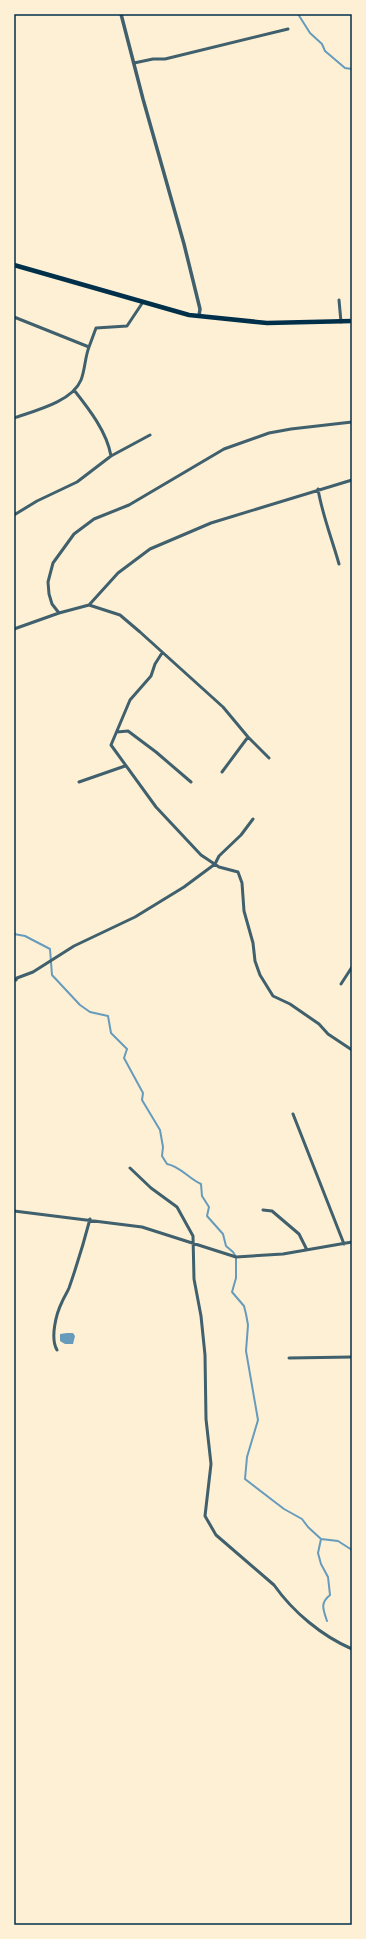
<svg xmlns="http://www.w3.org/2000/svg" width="366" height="1939" viewBox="0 0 366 1939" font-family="Mulish,sans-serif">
<rect width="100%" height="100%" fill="#fdf0d5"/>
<path fill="#669bbc" d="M67,1333H73L75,1336L73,1344H65L60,1341V1334Z"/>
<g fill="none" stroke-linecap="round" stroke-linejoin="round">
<path stroke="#669bbc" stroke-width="2" d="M298,14L310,33L322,44L325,51L345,68L352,69
M14,934L25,936L50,949L52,975L80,1005L90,1012L108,1016L111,1033L127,1049L124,1058L143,1093L142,1100L160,1130L163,1147L162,1156L167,1164C180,1166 189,1179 201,1184L202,1196L209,1207L207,1216L223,1234L226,1246L233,1252L236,1257V1278L232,1292L244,1306L246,1314L248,1325L246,1351L258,1420L247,1457L245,1479L284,1509L302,1519L308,1527L321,1539L338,1541L352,1550
M321,1539L318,1553L321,1564L328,1577L330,1595C320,1603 323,1609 327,1621"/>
<path stroke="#3f606c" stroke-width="3" d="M134,63L153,59H165L288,29
M339,300L341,322
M14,317L89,347L96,328L127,326L143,302
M74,390C89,409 107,432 111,456
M14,418C34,411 72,402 81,380C85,370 85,357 89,347
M318,489C322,514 332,539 339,564
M14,515L37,501L77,482L111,456L150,435
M89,605L120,615L140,632L223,707L248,737L269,758
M59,613L52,604L49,594L48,582L53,563L74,534L94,519L129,505L224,449L269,433L291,429L352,422
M14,629L59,613L89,605L118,573L150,549L211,523L352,480
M162,653L155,664L151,676L130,700L111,745L156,807L201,855L219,867L238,872L242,883L244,911L253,943L255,961L260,975L273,996L290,1004L319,1024L328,1034L352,1050
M117,732L128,731L156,752L191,782
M222,772L248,737
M79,782L125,766
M16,980L17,978L33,972L74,946L135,917L184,887L215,864L219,856L241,835L253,819
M341,984L352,967
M293,1114L344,1244
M130,1168L151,1188L177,1207L193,1236L194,1279L201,1316L205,1355L206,1419L211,1464L205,1516L216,1535L274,1585C293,1612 322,1636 352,1649
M263,1210L272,1211L299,1234L307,1250
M14,1211L142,1227L236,1257L283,1254L352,1242
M57,1350C50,1338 56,1314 62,1302C64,1297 67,1293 69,1288C77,1265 84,1242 90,1219
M289,1358L352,1357"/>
<path stroke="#3f606c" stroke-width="3.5" d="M121,14L143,99L184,244L200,309L199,316"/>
<path stroke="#003049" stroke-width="4.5" d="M14,265L189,315L267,323L352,321"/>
</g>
<rect width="366" height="1939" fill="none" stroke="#fdf0d5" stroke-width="30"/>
<rect x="15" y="15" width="336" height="1909" fill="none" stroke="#003049" stroke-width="1.5"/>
</svg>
